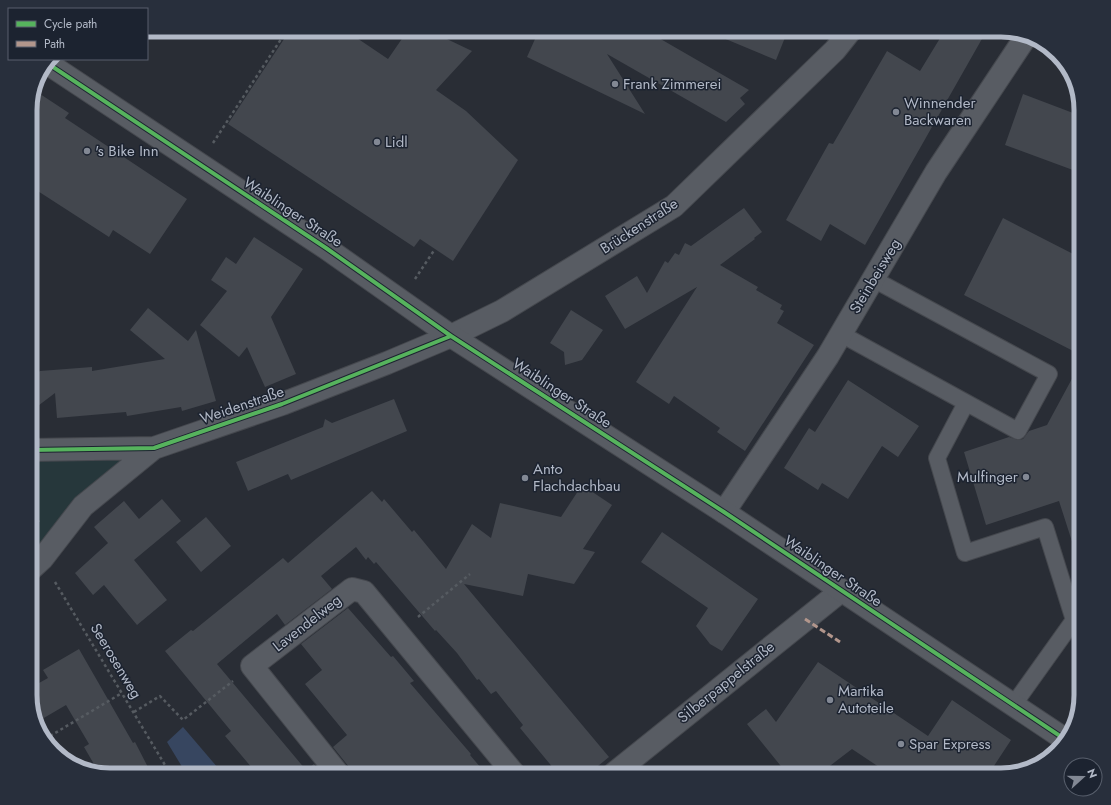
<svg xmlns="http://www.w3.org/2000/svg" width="1111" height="805" viewBox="0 0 1111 805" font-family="Jost,sans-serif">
<rect width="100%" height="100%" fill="#292d35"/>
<path fill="#26373b" d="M154,448L30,570V450Z"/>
<path fill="#374660" d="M183,727L224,775H187L167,742Z"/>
<path fill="#43474e" d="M290,30H345L388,59L408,30H428L472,51L436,90L466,111L518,160L453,261L420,239L414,247L228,124Z
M539,30H645L749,90L740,98L745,104L726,122L607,54L645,114L527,57Z
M704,30H788L776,60Z
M945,30H987L865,245L830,224L821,241L786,220L829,143L833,144L887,51L920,71Z
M34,90L69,113L65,118L187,199L150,254L113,230L109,237L30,186V105Z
M1023,94L1081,116V173L1005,145Z
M744,208L762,232L754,238L755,239L720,265L758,287L756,290L782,305L780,309L784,311L777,323L814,345L745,451L717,432L720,428L674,396L669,404L636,382L697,287L625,329L605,296L637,276L647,293L665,261L668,263L675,253L679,255L685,243L691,246Z
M1003,218L1081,258V355L964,295Z
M254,237L303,269L271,317L296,374L265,387L247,347L239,357L200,325L227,291L211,280L226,257L236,264Z
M148,308L188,341L196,330L216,401L182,411L181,407L127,416L126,412L57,418L55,393L30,412V378L40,371L92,367V371L165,359L130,330Z
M571,310L603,330L582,360L565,365L564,352L550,343Z
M1081,362V553L1076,554L1059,501L986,525L964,452L1009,437L1018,440L1023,439L1029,431L1047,425Z
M848,380L919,426L898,457L882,446L848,499L822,483L818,490L784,468L809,428L815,432Z
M394,399L407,431L291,480L288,474L248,491L236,462L323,427L325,419L332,423Z
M582,485L612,505L583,549L595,552L574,584L528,574L523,596L464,584L609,757L587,775H559L520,728L523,725L496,691L491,694L479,679L477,680L457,653L436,630L435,631L376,562L374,564L368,557L366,560L356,547L321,576L332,589L285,625L277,614L217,664L306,770L314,764L323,775H258L225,736L231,731L165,651L191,630L193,631L283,558L288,563L372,491L382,502L384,499L412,532L414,530L446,569L472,524L491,538L500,503L561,517Z
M162,499L181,521L134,560L167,600L137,625L104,585L93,595L75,573L108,543L94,527L124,501L139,519Z
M206,517L231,546L201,572L176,542Z
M662,532L758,599L722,651L710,644L696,626L708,608L641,562Z
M348,608L391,657L393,656L414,681L410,683L471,754L470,755L487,775H351L349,767L333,747L347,735L305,684L322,670L301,644Z
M79,649L133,743L135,742L152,775H110L98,771L84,747L89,744L66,705L37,722L30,700V688L48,678L43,670Z
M818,662L928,736L952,700L1011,740L988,775H891L852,749L818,775H788L747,724L766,709L776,722Z"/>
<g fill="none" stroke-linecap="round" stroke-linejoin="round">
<defs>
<path id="service" d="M841,334L1018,431L1049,374L873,279
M966,403L937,458L965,553L1045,527L1074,620L1081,617
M1014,704L1074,620"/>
<path id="minor" d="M30,450L154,448L282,404L387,363L451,336L502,311L674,206L835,50L851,30
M724,512L828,356L936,172L1025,38
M30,570L42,559L83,506L154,448
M339,775L252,666L352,589L364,592L515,775
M612,775L841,591"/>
<path id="tertiary" d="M47,63L326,248L451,336L724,512L1066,740"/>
</defs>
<use href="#service" stroke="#45484e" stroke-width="18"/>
<use href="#minor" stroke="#45484e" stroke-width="24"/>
<use href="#tertiary" stroke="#45484e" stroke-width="24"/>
<path stroke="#565b61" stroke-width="2.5" stroke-dasharray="3 3" stroke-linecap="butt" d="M213,143L287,30
M415,279L435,249
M30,512L39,522
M55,582L171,775
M418,617L470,574
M134,712L160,696L183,720L233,681
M45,739L122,693"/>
<use href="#service" stroke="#585c63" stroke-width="16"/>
<use href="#minor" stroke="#585c63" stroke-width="22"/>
<use href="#tertiary" stroke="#585c63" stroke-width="22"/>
<path stroke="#b2968c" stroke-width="3" stroke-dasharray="6 3" stroke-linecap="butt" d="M805,619L840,642"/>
<defs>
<path id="cycleway" d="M47,63L326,248L451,336L724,512L1066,740
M30,450L154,448L282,404L451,336"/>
</defs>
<use href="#cycleway" stroke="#1c2330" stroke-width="6"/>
<use href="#cycleway" stroke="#56b35d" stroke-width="4"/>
</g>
<g fill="#828894" stroke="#1c2330" stroke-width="1.5">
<circle cx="615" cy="84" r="4"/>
<circle cx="896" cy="112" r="4"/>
<circle cx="377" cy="142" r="4"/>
<circle cx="87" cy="151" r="4"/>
<circle cx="1026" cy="477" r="4"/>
<circle cx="525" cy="478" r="4"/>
<circle cx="830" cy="700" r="4"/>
<circle cx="901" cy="744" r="4"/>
</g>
<g text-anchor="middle" stroke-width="3" stroke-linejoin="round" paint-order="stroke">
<g font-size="15" fill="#b2b9c7" stroke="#1c2330" text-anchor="start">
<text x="623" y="89">Frank Zimmerei</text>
<text x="904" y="108">Winnender<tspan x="904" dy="17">Backwaren</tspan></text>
<text x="385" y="147">Lidl</text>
<text x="95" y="156">'s Bike Inn</text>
<text x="533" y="474">Anto<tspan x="533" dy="17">Flachdachbau</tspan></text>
<text x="1018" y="482" text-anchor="end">Mulfinger</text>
<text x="838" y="696">Martika<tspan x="838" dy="17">Autoteile</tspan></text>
<text x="909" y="749">Spar Express</text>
</g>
<g font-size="15" fill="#b2b9c7" stroke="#1c2330">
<text transform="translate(293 212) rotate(33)" y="5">Waiblinger Straße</text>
<text transform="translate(639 226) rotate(-33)" y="5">Brückenstraße</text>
<text transform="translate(875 276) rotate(-59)" y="5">Steinbeisweg</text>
<text transform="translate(562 393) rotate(33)" y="5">Waiblinger Straße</text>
<text transform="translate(242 405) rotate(-19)" y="5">Weidenstraße</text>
<text transform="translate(833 571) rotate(34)" y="5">Waiblinger Straße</text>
<text transform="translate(307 623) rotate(-38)" y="5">Lavendelweg</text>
<text transform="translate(116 661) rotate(59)" y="5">Seerosenweg</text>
<text transform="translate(726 682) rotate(-39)" y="5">Silberpappelstraße</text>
</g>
</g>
<path d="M0 0H1111V805H0ZM110 37H1001A73 73 0 0 1 1074 110V695A73 73 0 0 1 1001 768H110A73 73 0 0 1 37 695V110A73 73 0 0 1 110 37Z" fill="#282f3c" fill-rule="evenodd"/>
<path fill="none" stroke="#b2b9c7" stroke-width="5" d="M110 37H1001A73 73 0 0 1 1074 110V695A73 73 0 0 1 1001 768H110A73 73 0 0 1 37 695V110A73 73 0 0 1 110 37Z"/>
<rect x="8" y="8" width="140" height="52" fill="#1c2330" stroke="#585f6c"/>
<rect x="16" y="21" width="20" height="6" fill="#56b35d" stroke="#585f6c"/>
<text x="44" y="28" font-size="12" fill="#b2b9c7">Cycle path</text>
<rect x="16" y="41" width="20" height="6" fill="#b2968c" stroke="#585f6c"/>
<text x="44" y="48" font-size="12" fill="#b2b9c7">Path</text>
<g transform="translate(1083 777) rotate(69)"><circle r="19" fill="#1c2330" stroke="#585f6c"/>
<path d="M0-3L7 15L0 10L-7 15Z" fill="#828894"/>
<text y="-6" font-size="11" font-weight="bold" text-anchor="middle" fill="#b2b9c7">N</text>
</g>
</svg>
